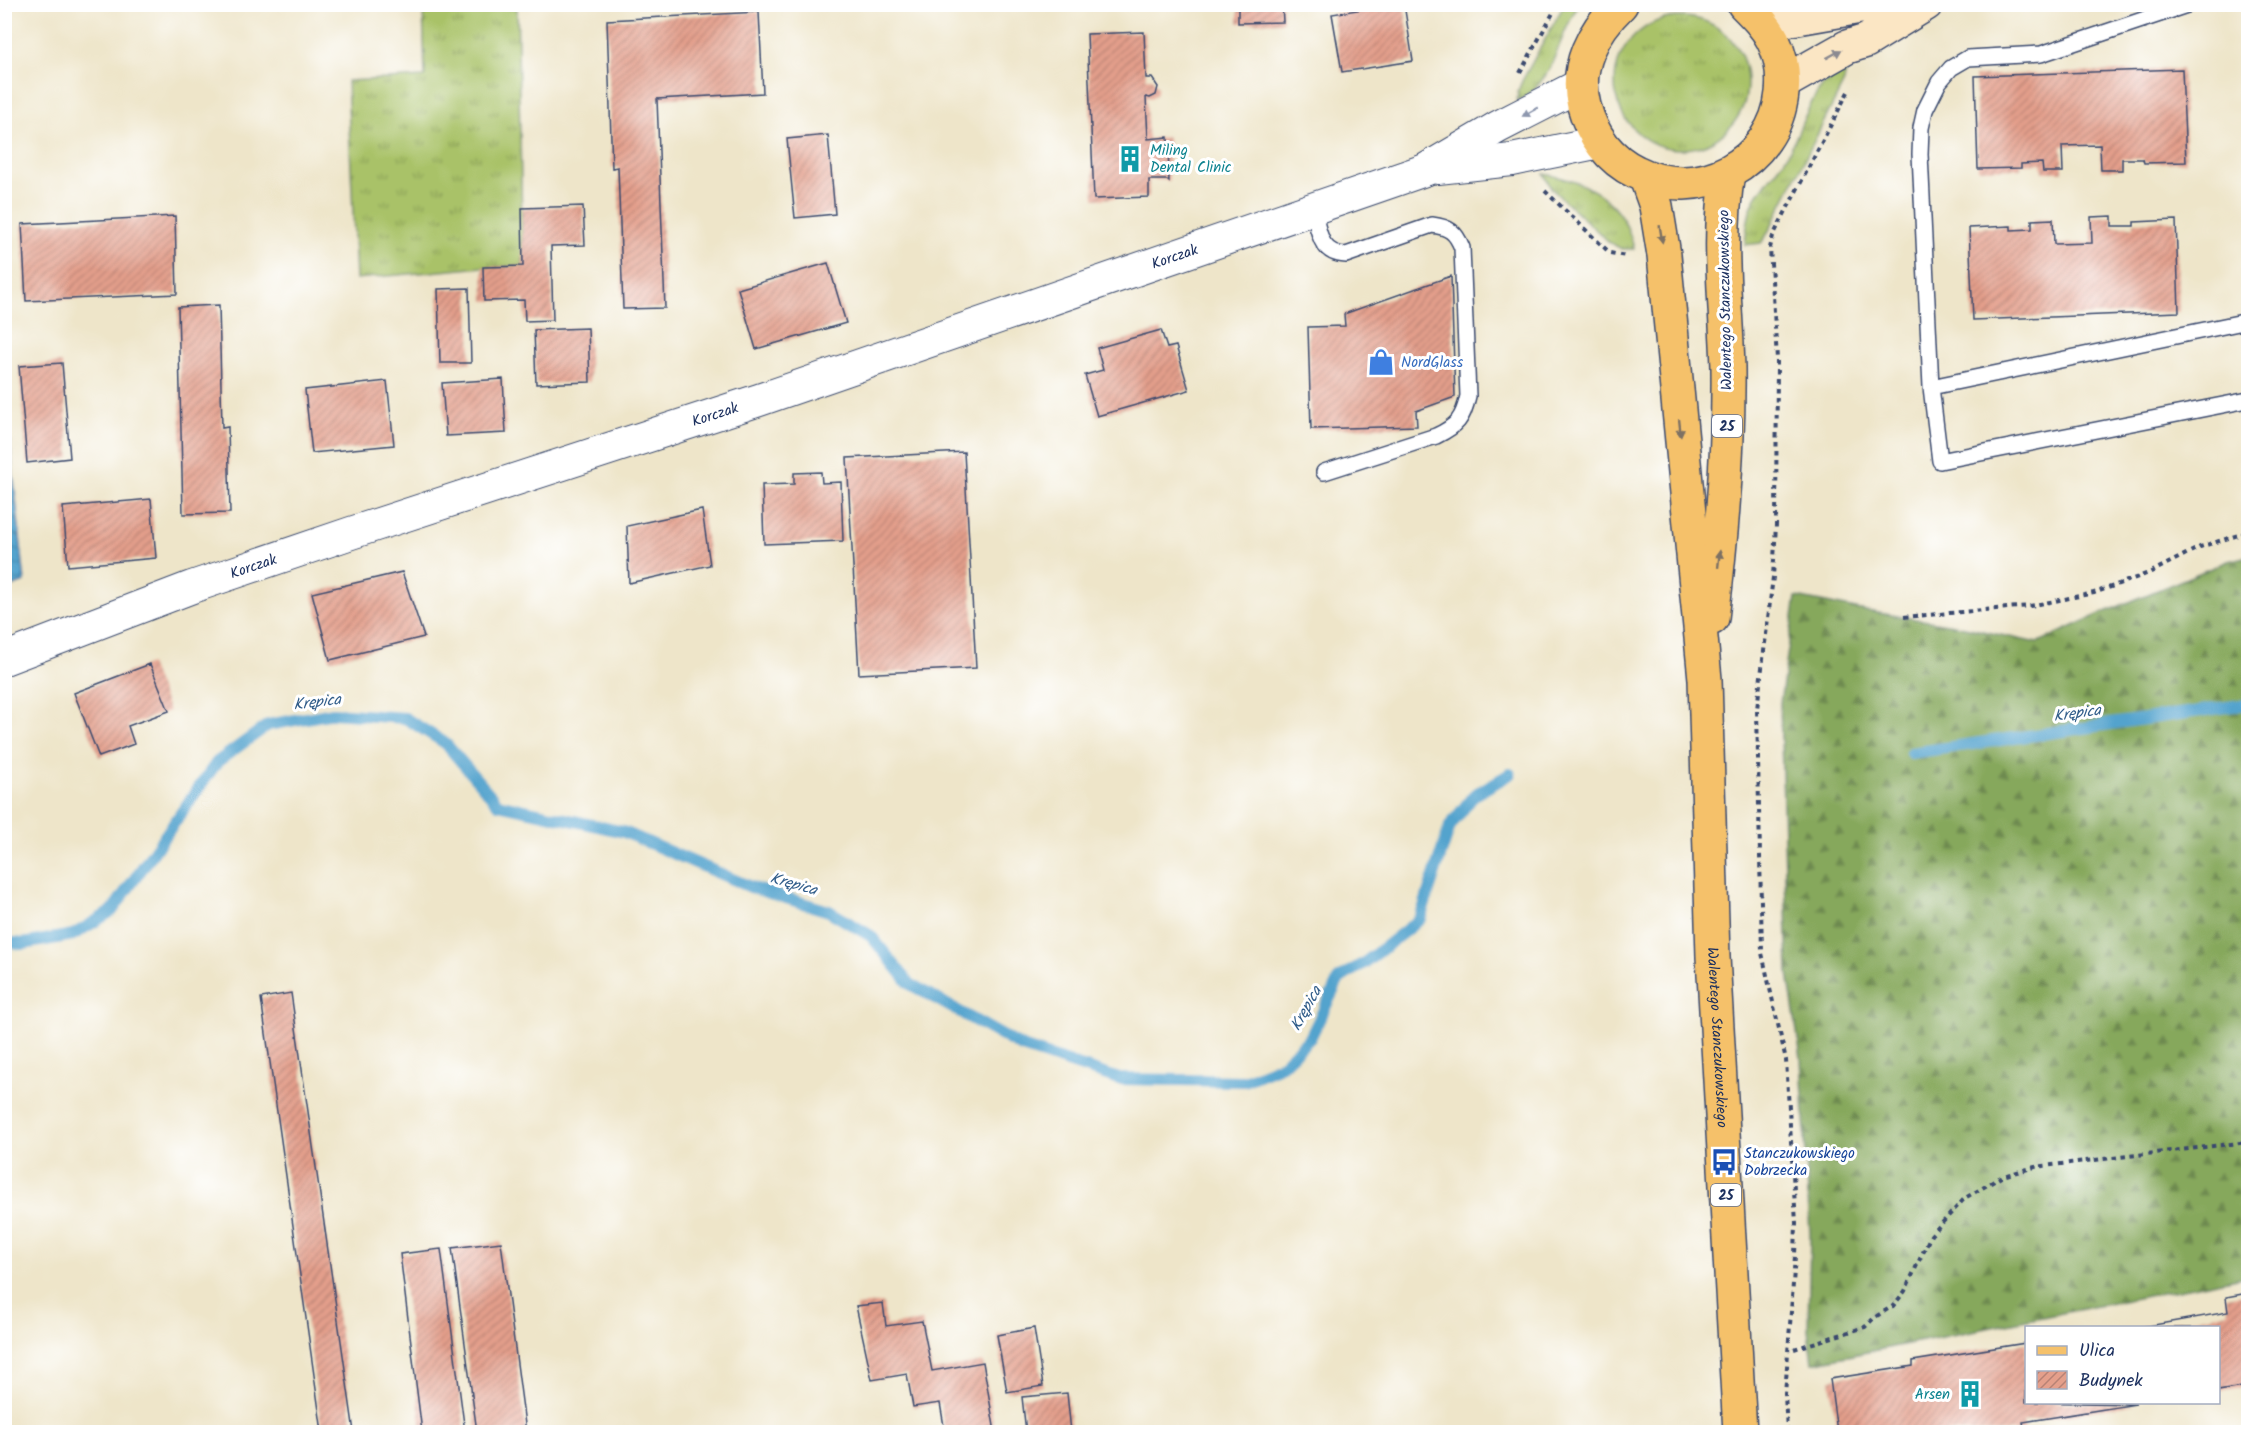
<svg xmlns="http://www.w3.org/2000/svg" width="2253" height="1437" viewBox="0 0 2253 1437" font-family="Kalam,sans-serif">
<defs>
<pattern id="grass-tufts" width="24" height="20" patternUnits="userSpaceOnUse" patternTransform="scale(1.5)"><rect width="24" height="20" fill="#a9c268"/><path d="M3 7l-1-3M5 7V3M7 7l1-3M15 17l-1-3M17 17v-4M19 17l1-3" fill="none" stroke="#899e59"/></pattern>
<pattern id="forest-firs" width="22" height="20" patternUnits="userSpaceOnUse" patternTransform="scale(1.5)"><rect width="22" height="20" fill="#86a85c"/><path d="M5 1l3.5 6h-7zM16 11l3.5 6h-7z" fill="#6d894f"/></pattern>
<pattern id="water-waves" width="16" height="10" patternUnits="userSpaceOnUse" patternTransform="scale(1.5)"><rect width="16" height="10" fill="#53a3cd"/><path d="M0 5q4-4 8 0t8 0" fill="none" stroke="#4485aa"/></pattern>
<pattern id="building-hatch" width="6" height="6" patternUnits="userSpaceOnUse" patternTransform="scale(1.5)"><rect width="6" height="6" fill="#e49f8b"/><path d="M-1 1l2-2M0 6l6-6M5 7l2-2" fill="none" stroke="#b88275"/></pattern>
</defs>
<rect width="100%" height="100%" fill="#fff"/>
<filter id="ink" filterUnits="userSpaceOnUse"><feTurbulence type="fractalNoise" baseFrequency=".0167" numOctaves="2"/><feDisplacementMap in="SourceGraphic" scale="12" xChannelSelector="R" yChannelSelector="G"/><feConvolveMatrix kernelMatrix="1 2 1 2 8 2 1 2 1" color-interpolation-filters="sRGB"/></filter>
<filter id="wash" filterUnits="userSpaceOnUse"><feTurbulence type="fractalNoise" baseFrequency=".008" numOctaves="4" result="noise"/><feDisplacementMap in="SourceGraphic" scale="24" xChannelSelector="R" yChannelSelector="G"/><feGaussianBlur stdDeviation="1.35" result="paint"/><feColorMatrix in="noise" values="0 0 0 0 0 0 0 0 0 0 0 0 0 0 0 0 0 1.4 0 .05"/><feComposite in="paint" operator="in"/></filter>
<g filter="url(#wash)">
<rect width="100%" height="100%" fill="#eee5c9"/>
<path fill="url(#grass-tufts)" stroke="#627863" stroke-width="1.5" d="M423,5H517L523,266L483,267L356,279L347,81L425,77Z
M1564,5H1579C1555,39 1558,80 1517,101L1518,91L1522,81Z
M1615 83a66 66 0 1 1 132 0a66 66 0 1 1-132 0Z
M1846,68L1844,82L1765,238L1761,243L1745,245C1746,232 1747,220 1751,208C1758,189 1772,178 1783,162C1804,131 1808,84 1846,68Z
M1544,174C1589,182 1624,200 1634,249H1622L1610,243L1552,189Z"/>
<path fill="url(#forest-firs)" stroke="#506c5d" stroke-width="1.5" d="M2248,556V1276L1812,1363L1808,1330L1810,1235L1801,1058L1788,973L1780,703L1796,597L1866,611L1960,626L2037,643L2100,614L2228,561Z"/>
<path fill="url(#water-waves)" stroke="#376996" stroke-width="1.5" d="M4,390L25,582L5,589H4Z"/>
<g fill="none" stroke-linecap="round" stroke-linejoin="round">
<path stroke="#53a3cd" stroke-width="12" d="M1911,753L2248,704
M4,942L23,944L73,935L112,911L217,762L268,725L333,713L405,718L445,743L498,804L624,832L753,888L829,911L871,936L910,984L1022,1047L1119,1079L1244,1081L1282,1065L1310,1038L1339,979L1367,961L1420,919L1450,826L1474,795L1510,774"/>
</g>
<g id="blocks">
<path fill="url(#building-hatch)" d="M1238,4H1282L1283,22L1238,23Z
M1394,4H1404L1413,61L1342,72L1332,14Z
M759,12L763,93L657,99L665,308L623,309L618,167L612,168L607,20Z
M2245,14H2248V41H2247Z
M1144,32L1146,78H1152L1158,87L1156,95L1150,98L1146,97L1148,139L1168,137L1169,182L1167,180H1149V197L1094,199L1087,34Z
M2182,69L2186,162L2144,163L2143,159H2122V170H2101L2100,145L2062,146L2063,172H2043L2042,163L2021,164V168L1978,169L1975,76Z
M828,135L835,214L795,218L787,139Z
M583,206L585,245L551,246L553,320L525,321L524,300L484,301L483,267L523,266L522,208Z
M175,216L177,294L26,301L22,224Z
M2112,216V226H2134V222L2176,220L2179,312L1973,320L1969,228L2011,226V230L2032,229V220L2053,219L2054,244L2092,243L2091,217Z
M828,263L846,323L756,349L738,289Z
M1451,276L1455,397L1416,411L1417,426L1311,429L1308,327L1345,326L1344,314Z
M469,288L471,363H440L438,289Z
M219,305L222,428L228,427L230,513L183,514L178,307Z
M588,328L590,382L536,384L534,330Z
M1161,330L1167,348L1176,346L1189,390L1097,416L1085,375L1103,370L1097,348Z
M62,363L70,458L27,463L19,366Z
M503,379L506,433L446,436L442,383Z
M387,381L394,445L312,453L305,390Z
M964,452L976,668L859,674L847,458Z
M821,472L822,483L841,482L843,541L764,544L762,485L794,484V473Z
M151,499L156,558L68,566L63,507Z
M702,510L710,565L629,583L627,526Z
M402,572L424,637L330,660L312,593Z
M150,664L169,711L128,726L134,744L99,757L74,693Z
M291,993L354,1432H322L261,998Z
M501,1242L526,1432H477L452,1248Z
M441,1249L465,1432H422L400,1254Z
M2248,1293V1386L2218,1391V1328H2137L2228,1312L2226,1297Z
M883,1303L886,1326L922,1321L932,1371L983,1362L995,1432H945L940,1403L913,1407L907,1374L872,1380L856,1306Z
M1034,1328L1043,1386L1007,1392L997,1335Z
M2026,1343V1402L2136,1404L2023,1422L2025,1432H1837L1830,1379L1913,1366V1361Z
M1067,1393L1071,1432H1026L1022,1397Z"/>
</g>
</g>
<g filter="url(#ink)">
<use href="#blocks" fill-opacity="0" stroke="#3b4a6e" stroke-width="1.5"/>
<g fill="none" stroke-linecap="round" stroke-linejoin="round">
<defs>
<path id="lane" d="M2190,4L2041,54L1968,58L1951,68L1939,82L1925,110L1921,128L1920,154L1931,387L1940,461L2248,400
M1313,209C1319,231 1319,254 1346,255L1432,225C1449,227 1456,232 1462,248L1468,396C1463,419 1457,426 1436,436L1324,472
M1931,387L2248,321"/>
<g id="street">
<path d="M1438,168L1512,160L1600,142"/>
<path id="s1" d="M4,659L192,587L351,533L759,400L1425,170L1498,127L1582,84"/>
</g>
<path id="secondary" d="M1763,24L1878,4
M1783,83L1847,47L1866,41L1926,4"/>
<g id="primary">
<path d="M1621,4C1593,31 1574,67 1584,106C1592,135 1609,159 1636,172C1698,204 1775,163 1782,93C1784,75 1781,56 1773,40C1766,26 1755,15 1744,4"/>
<path id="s2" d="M1646,178L1656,206L1664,255L1705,679L1713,957L1740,1432"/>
<path d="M1712,618C1722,535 1729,452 1728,368C1726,301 1717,240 1728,173"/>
</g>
</defs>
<use href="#lane" stroke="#3b4a6e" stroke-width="18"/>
<use href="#street" stroke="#3b4a6e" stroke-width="34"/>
<use href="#secondary" stroke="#3b4a6e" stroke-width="36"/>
<use href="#primary" stroke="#3b4a6e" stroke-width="36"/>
<path stroke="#3b4a6e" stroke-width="4" stroke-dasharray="4.5 4.5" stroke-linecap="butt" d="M1520,73L1558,4
M1545,191L1610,253L1626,256
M1904,617L2030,606L2094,593L2149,573L2200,547L2248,532
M1794,1349L1865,1327L1875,1317L1893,1306L1905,1291L1931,1235L1965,1198L2003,1176L2035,1167L2248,1142
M1787,1432L1785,1394L1795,1256L1796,1223L1786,1060L1762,953L1757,709L1773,577L1776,525L1777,359L1770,248L1773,236L1848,92"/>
<use href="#lane" stroke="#fff" stroke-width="15"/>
<use href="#street" stroke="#fff" stroke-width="32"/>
<use href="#secondary" stroke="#fbe6c4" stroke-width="33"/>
<use href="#primary" stroke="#f5c16b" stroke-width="33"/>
</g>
<defs><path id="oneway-solid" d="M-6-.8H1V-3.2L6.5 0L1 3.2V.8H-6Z" transform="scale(1.5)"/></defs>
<use fill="#8b8a91" href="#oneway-solid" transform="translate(1834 54) rotate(-29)"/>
<use fill="#8d97ae" href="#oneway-solid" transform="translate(1530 112) rotate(151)"/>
<g fill="#7d7164">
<use href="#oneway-solid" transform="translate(1661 234) rotate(81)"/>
<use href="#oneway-solid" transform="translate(1680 428) rotate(84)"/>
<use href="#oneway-solid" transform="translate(1719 559) rotate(-84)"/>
</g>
</g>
<defs>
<symbol id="building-bare" viewBox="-9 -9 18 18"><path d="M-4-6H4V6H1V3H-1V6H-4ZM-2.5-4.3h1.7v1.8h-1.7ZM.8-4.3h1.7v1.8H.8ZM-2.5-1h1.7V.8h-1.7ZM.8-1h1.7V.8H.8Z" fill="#0f9aa8" stroke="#fff" stroke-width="2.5" paint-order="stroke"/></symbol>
<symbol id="shop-bare" viewBox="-9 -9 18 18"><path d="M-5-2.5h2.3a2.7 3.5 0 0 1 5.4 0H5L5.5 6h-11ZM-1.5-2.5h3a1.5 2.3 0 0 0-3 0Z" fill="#3f7fe0" stroke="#fff" stroke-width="2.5" paint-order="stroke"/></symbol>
<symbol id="bus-bare" viewBox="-9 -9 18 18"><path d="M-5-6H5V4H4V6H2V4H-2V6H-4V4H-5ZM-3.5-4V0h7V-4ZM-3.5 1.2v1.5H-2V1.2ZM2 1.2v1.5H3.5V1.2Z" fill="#1a4fb4" stroke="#fff" stroke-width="2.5" paint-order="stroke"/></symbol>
</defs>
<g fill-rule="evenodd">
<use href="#building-bare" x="1111" y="140" width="38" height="38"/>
<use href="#shop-bare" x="1362" y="343" width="38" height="38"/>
<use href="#bus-bare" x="1705" y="1143" width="38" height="38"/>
<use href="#building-bare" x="1951" y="1375" width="38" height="38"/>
</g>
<g text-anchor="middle" stroke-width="6" stroke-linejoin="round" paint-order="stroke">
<g fill="#fff" stroke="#5f6d8e" stroke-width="1.5">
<rect x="1712" y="415" width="30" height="22" rx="4.5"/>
<rect x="1711" y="1184" width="30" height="22" rx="4.5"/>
</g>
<g font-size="14" font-weight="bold" fill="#1b2f5e">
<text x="1727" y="431">25</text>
<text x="1726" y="1200">25</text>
</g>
<g font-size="15" fill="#0d838f" stroke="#fff" text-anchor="start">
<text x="1150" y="155">Miling<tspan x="1150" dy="17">Dental Clinic</tspan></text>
<text x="1950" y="1399" text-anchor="end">Arsen</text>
</g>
<g font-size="15" fill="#1b2f5e" stroke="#fff">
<text dy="5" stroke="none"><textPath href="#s1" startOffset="1238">Korczak</textPath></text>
<text transform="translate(1725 300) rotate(-91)" y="5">Walentego Stanczukowskiego</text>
<text dy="5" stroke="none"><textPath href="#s1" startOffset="752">Korczak</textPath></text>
<text dy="5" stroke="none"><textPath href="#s1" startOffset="266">Korczak</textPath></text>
<text dy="5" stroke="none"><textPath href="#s2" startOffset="864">Walentego Stanczukowskiego</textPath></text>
</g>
<g font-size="15" fill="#366cbe" stroke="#fff" text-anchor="start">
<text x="1401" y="367">NordGlass</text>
</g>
<g font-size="15" fill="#164399" stroke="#fff" text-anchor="start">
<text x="1744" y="1158">Stanczukowskiego<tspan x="1744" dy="17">Dobrzecka</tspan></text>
</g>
<g font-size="16" font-style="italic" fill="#315d8a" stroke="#fff">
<text transform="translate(317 701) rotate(-7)" y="6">Krępica</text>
<text transform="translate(2077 712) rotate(-8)" y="6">Krępica</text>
<text transform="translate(794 883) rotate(16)" y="6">Krępica</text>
<text transform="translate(1305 1008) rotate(-61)" y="6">Krępica</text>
</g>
</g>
<rect width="2253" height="1437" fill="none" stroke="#fff" stroke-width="24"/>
<rect x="2025" y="1326" width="195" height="78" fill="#ffffff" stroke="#a4acbf" stroke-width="1.5"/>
<rect x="2037" y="1346" width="30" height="9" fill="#f5c16b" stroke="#a4acbf" stroke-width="1.5"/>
<text x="2079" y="1356" font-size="18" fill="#1b2f5e">Ulica</text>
<rect x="2037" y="1371" width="30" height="18" fill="url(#building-hatch)" stroke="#a4acbf" stroke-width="1.5"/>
<text x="2079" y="1386" font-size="18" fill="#1b2f5e">Budynek</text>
</svg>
